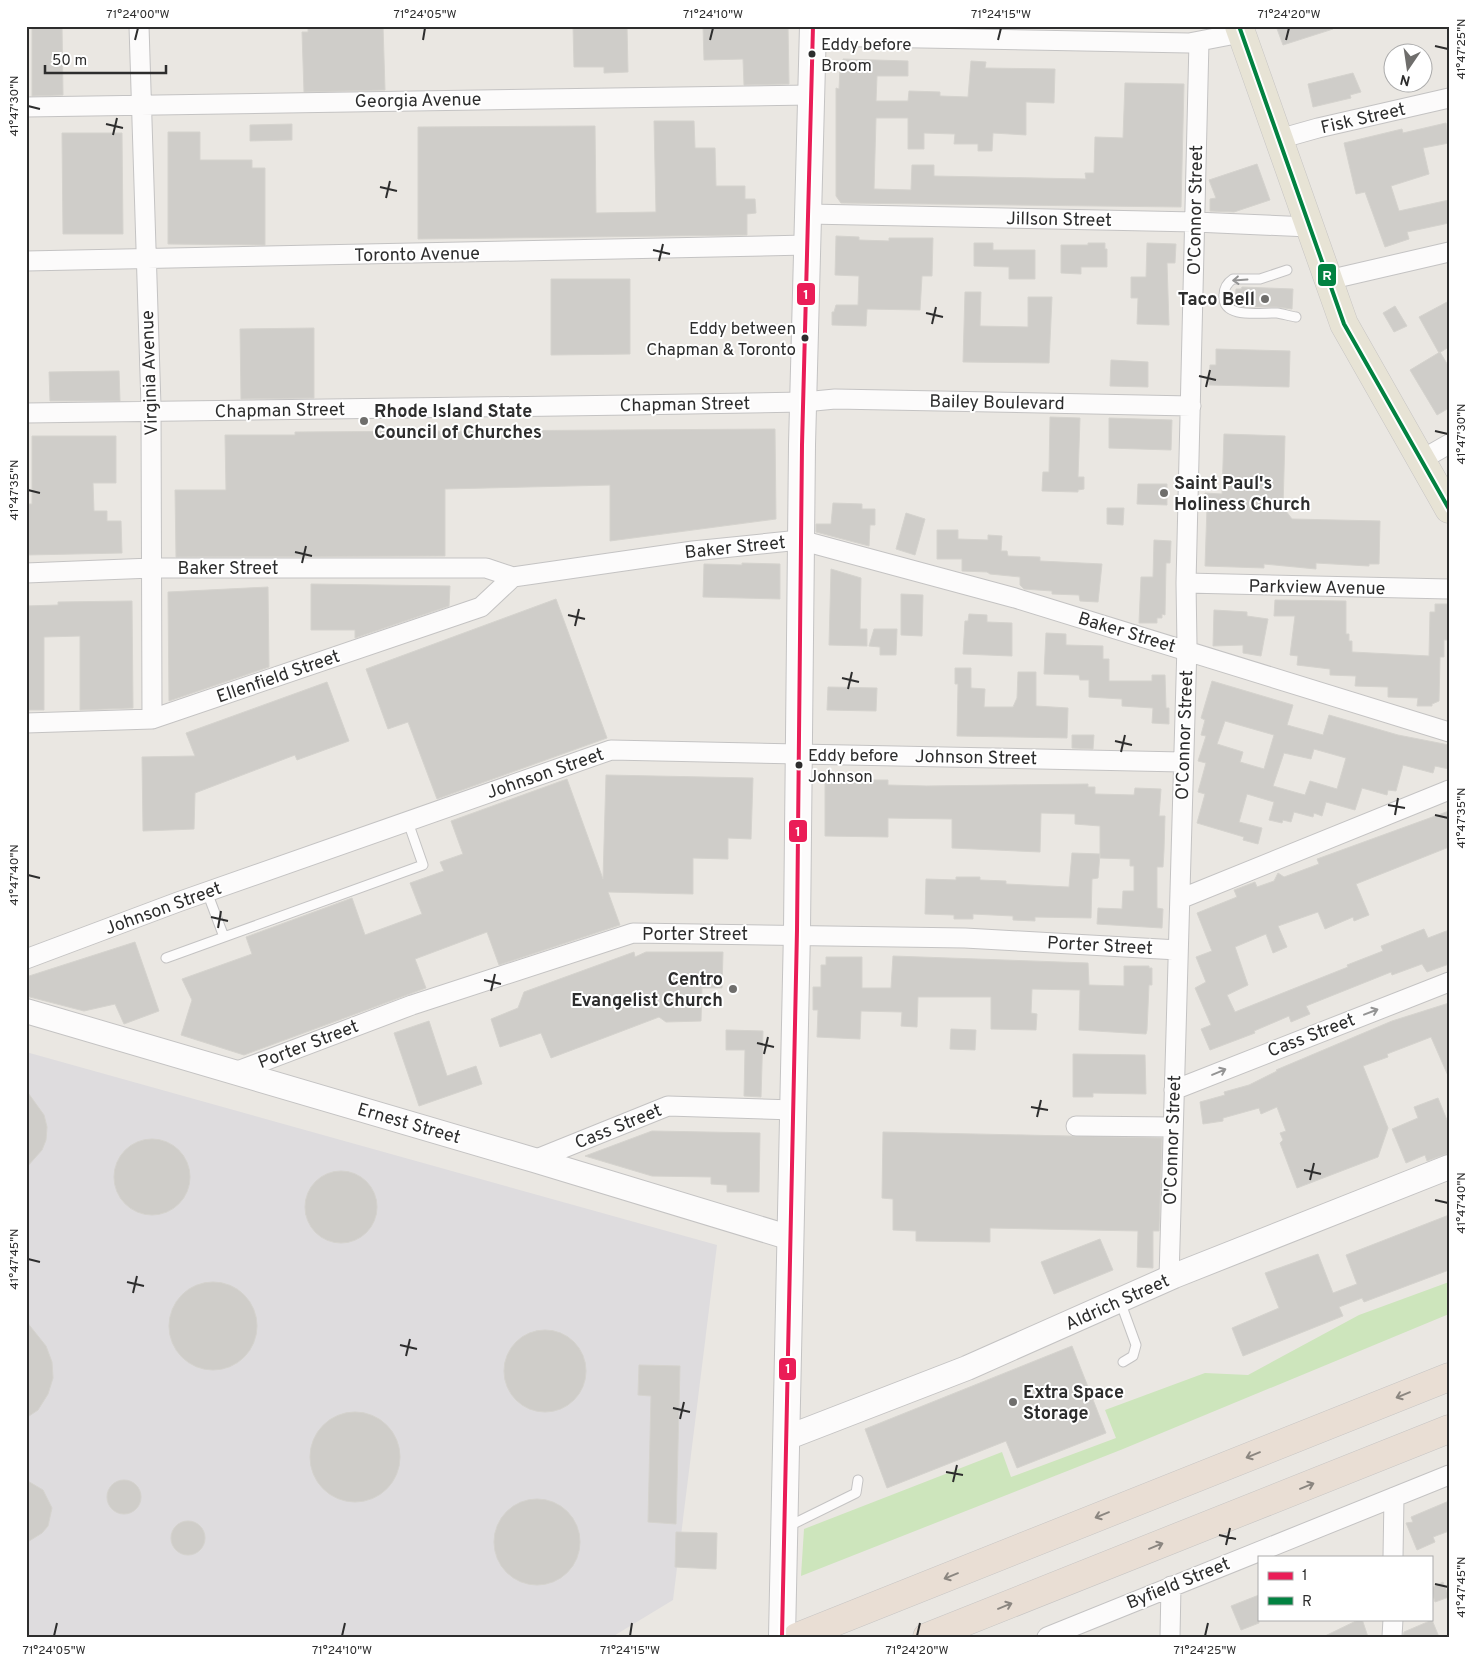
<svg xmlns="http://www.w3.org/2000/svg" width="1475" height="1663" viewBox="0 0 1475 1663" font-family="Overpass,sans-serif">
<rect width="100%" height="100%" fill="#eae7e2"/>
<path fill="#dedcde" d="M26,1052L717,1245L673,1600L612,1637H26Z"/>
<path fill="#cde5bc" d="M1449,1282V1314L1123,1449L801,1576L804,1529L1002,1452L1011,1477L1116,1438L1105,1410L1205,1373L1248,1375L1359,1315Z"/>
<path fill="#cfcdc9" stroke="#d5d3ce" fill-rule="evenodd" d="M32,26H62L63,95L32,96Z
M308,26H383L385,90L304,92L302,32H308Z
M573,26H627L628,72L604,73V67H574Z
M703,26H788L789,84L744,85L743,59L704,60Z
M1276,26H1333V29L1283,45Z
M843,59L908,61V76H877L876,101H908L909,91L940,92V96L968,97L971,61L986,62L985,68L1055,69L1054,103L1026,102V135L993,133L992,151H978V144H954L955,134L924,133V149H908V118H876L874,189L911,190L912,165H934V176L1086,179L1085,173H1094L1095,137L1123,138L1125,83L1184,84L1181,207L841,203L836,196V88L839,89L840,68H843Z
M1353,73L1361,92L1350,95L1351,98L1313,107L1308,84Z
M654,121H694L695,148H715L716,186H745V199H755L756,213L747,214V235L418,239V127L595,126L596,213L656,212Z
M1446,123L1449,143L1423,148L1429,174L1391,186L1399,211L1449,200V223L1407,232L1409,239L1385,247L1365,192L1356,194L1344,143L1402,129L1403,133Z
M292,124V140L250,141V125Z
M168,132H200V160H252V168H265V245L168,244Z
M62,133H122L123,234H63Z
M1257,164L1270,200L1234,212L1210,211V199L1216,198L1209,180Z
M836,236L859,237V240L889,241V238H933L932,276H922L920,310L867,309L866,326L832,325V312H834L836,305H858L859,276L835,275Z
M974,243H993V250H1035V279H1009V267L974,266Z
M1088,243H1105V249H1107V267H1081V274L1061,273V245H1088Z
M1147,243L1176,244L1175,263H1167L1169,325L1137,324L1138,298H1131V277H1146Z
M551,279H630V354L551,355Z
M1242,287L1293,289L1292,309L1277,307H1245L1235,304L1236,289H1241Z
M965,292H981L980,326L1028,327V297H1052L1049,363L963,362Z
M1449,301V347L1439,353L1419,317Z
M1395,306L1407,326L1394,332L1383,313Z
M314,328V398L241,399L240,329Z
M1216,349L1290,351L1289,387L1209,385L1210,365H1216Z
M1440,352L1449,367V408L1437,415L1410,370Z
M1111,360L1148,362V387L1110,386Z
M119,371L120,401H50L49,372Z
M1050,417L1080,418L1078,477H1084V489L1078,490V492L1042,491L1043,472H1049Z
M1109,418L1172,420L1171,450L1109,448Z
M775,429L776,519L610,541V485L445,489V556L176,557L175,490H226L225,435H295V432Z
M1224,434L1285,436L1283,507L1292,519L1380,521L1379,564H1369V566L1316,563V569L1264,564V568L1205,566L1207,507H1204L1205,493L1222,494Z
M32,436H116V483H93L94,511H107V521H121L122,553L26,555V504H32Z
M1138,484H1167V505L1137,504Z
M833,503L862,504V509H875V525H870L869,546L816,532V524H831Z
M1107,508H1124L1123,525L1107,524Z
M906,513L925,519L915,555L896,549Z
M937,530H958V539L988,540V535L1002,536L1001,551H1007L1008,556L1040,557V561L1102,564L1098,602L1080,601L1079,595L1052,594V591L1024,589L1020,585V577L990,574L987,572L962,571V559H937Z
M1154,540L1171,541L1170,563H1166L1165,615L1162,614V618H1157V623H1139L1141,577H1153Z
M742,563L780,564V599L703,597L704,564L742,565Z
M831,569L861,578L860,629H867V646L829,645Z
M311,584L450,586L449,606L355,638V630H311Z
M268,587L269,667L169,701L168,592Z
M901,594L923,595L922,636L901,635Z
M556,599L607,738L437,799L408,722L388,729L366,669Z
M1275,600L1346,601V634H1349V641H1352V652L1429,656L1430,612H1435V604H1449V640H1444V657H1440L1439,701L1432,704V706H1417L1418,698L1388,697V687L1355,686L1356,676L1330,675V669L1297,665L1298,656L1290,655L1295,616H1274Z
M132,601L133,708L80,710V636L44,637V710H26V606L58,605V602Z
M1214,610L1247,612V616L1268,619L1261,656L1243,653V645L1213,646Z
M969,614L987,615V622L1012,623V656L963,654L965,621H968Z
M874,629H897L896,655H880V647L869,646Z
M1046,633L1066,634V645L1103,646V659H1109V681H1152V675H1165L1166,708H1169V724L1152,723L1153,708L1122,706V699L1089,697V680H1080L1079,675L1044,674Z
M955,668H971V688L985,689L984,707H1013L1017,698L1018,672H1036V706L1068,708L1067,738L957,736L958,684H955Z
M1212,681L1293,705L1287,725L1323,735L1329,715L1398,735L1449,745V769L1435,766L1433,773L1403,765L1396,791L1388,790L1387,795L1362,788L1355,810L1326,802L1322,816L1314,813L1313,817L1294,812L1291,822L1283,820L1282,823L1269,820L1274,802L1247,794L1239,822L1262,828L1258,844L1243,840L1244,837L1197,823L1205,794L1198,792L1206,763L1198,761L1206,736L1201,735L1205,720L1201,718ZM1225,721L1274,735L1264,769L1240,762L1243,752L1217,744ZM1314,749L1346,758L1337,789L1310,781L1305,795L1273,786L1284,753L1311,759Z
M327,682L349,741L297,760L295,755L195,793L194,829L143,831L142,757L195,756L186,733Z
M828,687L877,688L876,711L827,710Z
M1072,735H1094L1093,749L1072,748Z
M606,775L753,778L751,839L728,838V859L693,858V894L608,892L620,925L499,965L487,932L415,959L426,988L244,1055L181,1035L192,1000L182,979L252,954L246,937L352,898L365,935L422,914L410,883L444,871L440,862L463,854L451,821L567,779L603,879Z
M825,780H888V785L926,786L1088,784V787H1095V794L1134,795L1135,788L1161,789L1159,816H1165L1164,850L1163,867H1157V908L1163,909L1162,928L1097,924L1098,908L1122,909L1123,891H1134V866H1130V859L1100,858V826L1075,824V814L1041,813L1040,852L952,848V819L888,818V837L825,836Z
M1449,811V847L1356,884L1369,915L1354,921L1353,917L1325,929L1318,912L1278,926L1287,947L1273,953L1266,934L1235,947L1248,985L1227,995L1235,1012L1348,967L1347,965L1383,951L1381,946L1424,929L1428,938L1449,930V964L1427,972L1422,964L1392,975L1391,972L1306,1006L1310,1014L1291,1022L1289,1016L1254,1031L1255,1033L1210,1050L1201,1029L1211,1025L1195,988L1206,982L1196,957L1212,951L1197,913L1237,897L1234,890L1255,882L1257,887L1274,881L1278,873L1284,877L1319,864L1317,859Z
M1072,853L1100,854L1098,878L1092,879L1091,918L1035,917V921L1013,920V916L973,914V919H954V915L925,914L926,879L956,880V877H980V880L1006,881V884L1069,887Z
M135,942L159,1011L124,1024L115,1004L84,1011L26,996V977Z
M634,952L635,957L646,952H723L722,988H702L701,1021L666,1022L659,1017L551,1058L541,1033L500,1047L491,1019L518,1008L524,992Z
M893,956L1088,963L1089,985L1124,986V966H1149V968H1152V985H1149L1147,1030L1146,1034L1079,1030L1080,990L1032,989L1031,1013L1037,1014L1036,1030L991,1029V997H918L917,1027L901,1026L902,1012L861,1011L860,1039L817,1037L818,1010H813V987H821V965H826V957H862V988H891Z
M1449,1003V1078L1431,1037L1387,1054L1388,1057L1363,1066L1388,1128L1378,1157L1297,1188L1280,1143L1283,1140L1280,1133L1286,1131L1277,1107L1261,1114L1259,1108L1223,1118V1121L1203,1124L1200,1102L1225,1095L1224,1092L1249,1085L1277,1071L1276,1070L1392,1021Z
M429,1021L447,1076L476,1066L482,1084L419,1106L394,1033Z
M951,1029L976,1030L975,1050L950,1049Z
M726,1030L763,1031L761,1097L744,1096L745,1050H726Z
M1073,1054L1145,1055L1146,1094L1093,1093V1097H1073Z
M26,1090L44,1115L47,1127L46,1140L42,1150L26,1168Z
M1438,1098L1449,1125V1153L1427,1161L1425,1155L1406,1163L1392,1129L1418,1118L1414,1107Z
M652,1131L760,1133L759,1192H727V1185L711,1184V1177L652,1176L585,1156Z
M883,1132L1162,1138L1159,1231H1153V1268L1137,1267L1138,1231L990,1228V1242L916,1241V1231L893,1230V1199L882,1198Z
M114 1177a38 38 0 1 1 76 0a38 38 0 1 1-76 0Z
M305 1207a36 36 0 1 1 72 0a36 36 0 1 1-72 0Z
M1449,1215V1270L1364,1302L1362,1298L1339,1307L1343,1316L1243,1356L1232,1328L1279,1308L1265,1273L1318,1254L1333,1293L1357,1284L1346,1255Z
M1100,1239L1113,1270L1054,1294L1041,1262Z
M169 1326a44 44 0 1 1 88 0a44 44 0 1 1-88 0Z
M26,1321L46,1346L52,1362L53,1378L48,1394L38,1410L26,1418Z
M504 1371a41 41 0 1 1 82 0a41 41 0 1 1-82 0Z
M1072,1346L1106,1433L1017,1468L1006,1441L887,1488L865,1429Z
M639,1365L680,1366L676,1524L648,1522L651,1396L638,1395Z
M310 1457a45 45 0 1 1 90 0a45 45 0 1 1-90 0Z
M107 1497a17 17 0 1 1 34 0a17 17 0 1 1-34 0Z
M26,1480L43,1490L52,1508L48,1526L42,1533L26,1543Z
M494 1542a43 43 0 1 1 86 0a43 43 0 1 1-86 0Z
M1449,1501V1531L1433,1537L1435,1542L1417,1550L1406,1523L1413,1522L1411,1517Z
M171 1538a17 17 0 1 1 34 0a17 17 0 1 1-34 0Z
M676,1532L717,1533L716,1569L675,1567Z
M1443,1582L1449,1597L1435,1602L1431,1588Z
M1259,1595V1623L1241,1630L1231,1606Z
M1360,1619H1362L1368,1637H1323Z
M1432,1620L1439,1637H1403L1404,1632Z"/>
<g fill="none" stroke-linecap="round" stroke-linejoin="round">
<defs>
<path id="service" d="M1287,270L1260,279H1233C1227,283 1224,288 1224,295C1222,320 1262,312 1277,313C1283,314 1290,316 1296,317
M224,937L423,865L408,822
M166,958L224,937L207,892
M1120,1301L1136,1345L1133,1356L1123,1362
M787,1527L856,1493L858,1480"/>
<path id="minor" d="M139,26L151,406L152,719
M812,36L1189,43L1241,33
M26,107L810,95
M1279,139L1318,128L1449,98
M808,214L1195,222L1309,227
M26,261L807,245
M1328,280L1449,252
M26,413L631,405L804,402L835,399L1191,406
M1421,460L1449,444
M26,573L152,568H486L513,577L693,551L800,540L1015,598L1449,732
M1186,583L1449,589
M26,723L152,719L481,607L513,577
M1180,899L1449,790
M26,959L178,902L611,750L1182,762
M235,1072L412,1005L633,933L965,938L1178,950
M1174,1090L1449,982
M1076,1126L1172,1127
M534,1160L668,1106L794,1110
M1169,1279L1187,645L1186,583L1199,41
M1393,1557L1394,1497
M1047,1637L1449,1475
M1170,1637L1171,1586
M1392,1637L1393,1619"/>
<path id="tertiary" d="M26,1011L534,1160L791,1238
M786,1438L967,1368L1174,1276L1449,1167"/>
<path id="secondary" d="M782,1637L797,930L802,445L813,26"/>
<path id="primary" d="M1239,26L1344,324L1449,509"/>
<path id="motorway" d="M797,1637L1449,1377
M927,1637L1449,1429"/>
</defs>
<use href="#service" stroke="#c4c3c3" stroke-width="11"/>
<use href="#minor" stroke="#c4c3c3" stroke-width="21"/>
<use href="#tertiary" stroke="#c4c3c3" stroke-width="26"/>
<use href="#secondary" stroke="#c4c3c3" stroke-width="28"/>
<use href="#primary" stroke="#c6c4c3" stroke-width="29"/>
<use href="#motorway" stroke="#c6c4c3" stroke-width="29"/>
<use href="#service" stroke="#fcfbfb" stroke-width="9"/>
<use href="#minor" stroke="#fcfbfb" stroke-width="19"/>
<use href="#tertiary" stroke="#fcfbfb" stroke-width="24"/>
<use href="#secondary" stroke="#fcfbfb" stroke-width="26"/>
<use href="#primary" stroke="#e7e3d5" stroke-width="28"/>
<use href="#motorway" stroke="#e9ded4" stroke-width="28"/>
<defs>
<path id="bus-1" d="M782,1637L797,930L802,445L813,26"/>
<path id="bus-2" d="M1239,26L1344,324L1449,509"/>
</defs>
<use href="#bus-1" stroke="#fff" stroke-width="8"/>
<use href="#bus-2" stroke="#fff" stroke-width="8"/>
<use href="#bus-1" stroke="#ea1d57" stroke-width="4"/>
<use href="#bus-2" stroke="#028241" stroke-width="4"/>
</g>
<defs><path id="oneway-shaft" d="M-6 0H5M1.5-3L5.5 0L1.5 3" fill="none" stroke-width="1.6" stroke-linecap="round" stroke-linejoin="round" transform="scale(1.25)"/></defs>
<g stroke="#949494">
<use href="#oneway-shaft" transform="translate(1240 280) rotate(176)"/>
<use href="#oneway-shaft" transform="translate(1371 1012) rotate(-21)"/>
<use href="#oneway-shaft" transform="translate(1219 1072) rotate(-23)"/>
</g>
<g stroke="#8b8680">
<use href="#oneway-shaft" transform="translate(1403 1395) rotate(158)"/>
<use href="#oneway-shaft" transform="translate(1253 1455) rotate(158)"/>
<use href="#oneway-shaft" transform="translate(1307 1486) rotate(-22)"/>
<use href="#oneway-shaft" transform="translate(1102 1515) rotate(158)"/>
<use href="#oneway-shaft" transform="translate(1156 1546) rotate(-22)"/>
<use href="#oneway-shaft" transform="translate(951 1576) rotate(158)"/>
<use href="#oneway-shaft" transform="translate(1005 1606) rotate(-22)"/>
</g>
<path fill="none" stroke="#2d2d2d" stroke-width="2" d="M135,40L138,28M423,40L425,28M710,40L713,28M998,40L1001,28M1286,40L1289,28M1435,46L1448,49M28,106L40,109M106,124L123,128M113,135L117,118M380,187L397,191M386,198L390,181M653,250L670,254M659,261L663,244M926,313L943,317M932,324L936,307M1199,376L1216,380M1206,387L1210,370M1435,431L1448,434M28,490L40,493M295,552L312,556M302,563L306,546M568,615L585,619M575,626L579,609M842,678L859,682M848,689L852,672M1115,741L1132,745M1121,752L1125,735M1388,805L1405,808M1395,815L1398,798M1435,815L1448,818M28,875L40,878M211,917L228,921M218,928L221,911M484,980L501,984M491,991L495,974M757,1043L774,1047M764,1054L768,1037M1031,1107L1048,1110M1037,1117L1041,1100M1304,1170L1321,1174M1310,1180L1314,1163M1435,1200L1448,1203M28,1259L40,1262M127,1282L144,1286M133,1293L137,1276M400,1345L417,1349M406,1356L410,1339M673,1408L690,1412M680,1419L684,1402M946,1472L963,1475M953,1482L957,1465M1219,1535L1236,1539M1226,1545L1230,1528M1435,1584L1448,1587M54,1636L57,1623M342,1636L345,1623M630,1636L632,1623M917,1636L920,1623M1205,1636L1208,1623"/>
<g fill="#2d2d2d" stroke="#fff" stroke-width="2">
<circle cx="812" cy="54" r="4.5"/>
<circle cx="805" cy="338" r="4.5"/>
<circle cx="799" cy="765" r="4.5"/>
</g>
<g fill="#6f6e6c" stroke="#fff" stroke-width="2">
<circle cx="1265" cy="299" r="5"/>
<circle cx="364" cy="421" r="5"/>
<circle cx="1164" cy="493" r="5"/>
<circle cx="733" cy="989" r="5"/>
<circle cx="1013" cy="1402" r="5"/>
</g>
<g text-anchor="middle" stroke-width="4" stroke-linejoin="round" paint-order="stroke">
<g font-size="17" fill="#2d2d2d" stroke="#fff" text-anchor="start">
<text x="821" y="50">Eddy before<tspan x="821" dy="21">Broom</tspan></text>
<text x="796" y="334" text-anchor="end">Eddy between<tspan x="796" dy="21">Chapman &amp; Toronto</tspan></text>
<text x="808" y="761">Eddy before<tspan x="808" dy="21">Johnson</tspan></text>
</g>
<g font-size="18" fill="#2d2d2d" stroke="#fff">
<text transform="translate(418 100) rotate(-1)" y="6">Georgia Avenue</text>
<text transform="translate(1363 118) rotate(-13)" y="6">Fisk Street</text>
<text transform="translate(1195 210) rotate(-89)" y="6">O'Connor Street</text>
<text transform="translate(1059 219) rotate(1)" y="6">Jillson Street</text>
<text transform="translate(417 254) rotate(-1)" y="6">Toronto Avenue</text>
<text transform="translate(149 373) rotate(-92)" y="6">Virginia Avenue</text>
<text transform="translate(997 402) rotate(1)" y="6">Bailey Boulevard</text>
<text transform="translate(685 404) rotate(-1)" y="6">Chapman Street</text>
<text transform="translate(280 410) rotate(-1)" y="6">Chapman Street</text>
<text transform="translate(735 547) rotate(-6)" y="6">Baker Street</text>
<text x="228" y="574">Baker Street</text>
<text transform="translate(1317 587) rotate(1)" y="6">Parkview Avenue</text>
<text transform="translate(1127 632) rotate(17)" y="6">Baker Street</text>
<text transform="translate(278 676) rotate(-19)" y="6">Ellenfield Street</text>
<text transform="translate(1184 735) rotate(-88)" y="6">O'Connor Street</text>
<text transform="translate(976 757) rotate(1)" y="6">Johnson Street</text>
<text transform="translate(545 773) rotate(-19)" y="6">Johnson Street</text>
<text transform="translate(163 908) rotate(-20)" y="6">Johnson Street</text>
<text x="695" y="940">Porter Street</text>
<text transform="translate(1100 945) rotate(3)" y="6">Porter Street</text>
<text transform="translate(1311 1035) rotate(-21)" y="6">Cass Street</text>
<text transform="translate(308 1044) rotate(-21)" y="6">Porter Street</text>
<text transform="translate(409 1123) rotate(16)" y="6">Ernest Street</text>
<text transform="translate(618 1126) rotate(-22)" y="6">Cass Street</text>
<text transform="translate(1172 1140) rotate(-88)" y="6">O'Connor Street</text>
<text transform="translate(1117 1302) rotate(-24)" y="6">Aldrich Street</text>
<text transform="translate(1178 1583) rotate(-22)" y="6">Byfield Street</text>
</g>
<g font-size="18" font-weight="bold" fill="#2d2d2d" stroke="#fff" text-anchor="start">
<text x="1255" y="305" text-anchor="end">Taco Bell</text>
<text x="374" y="417">Rhode Island State<tspan x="374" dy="21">Council of Churches</tspan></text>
<text x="1174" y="489">Saint Paul's<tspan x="1174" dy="21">Holiness Church</tspan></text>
<text x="723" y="985" text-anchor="end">Centro<tspan x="723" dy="21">Evangelist Church</tspan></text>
<text x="1023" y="1398">Extra Space<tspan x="1023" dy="21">Storage</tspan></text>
</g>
</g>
<g stroke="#fff" stroke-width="2">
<rect x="1317" y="263" width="20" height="24" rx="5" fill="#028241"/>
<rect x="796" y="282" width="20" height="24" rx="5" fill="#ea1d57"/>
<rect x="788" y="819" width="20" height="24" rx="5" fill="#ea1d57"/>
<rect x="778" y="1357" width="19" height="24" rx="5" fill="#ea1d57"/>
</g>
<g font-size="14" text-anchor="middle" font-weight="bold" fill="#fff">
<text x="1327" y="280">R</text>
<text x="806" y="299">1</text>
<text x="798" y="836">1</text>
<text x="788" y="1373">1</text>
</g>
<rect width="1475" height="1663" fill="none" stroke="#ffffff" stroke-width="55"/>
<rect x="1258" y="1556" width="175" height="65" fill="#ffffff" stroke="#ababab"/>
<rect x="1268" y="1572" width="25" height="8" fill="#ea1d57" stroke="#ababab"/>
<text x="1302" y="1580" font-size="15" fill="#2d2d2d">1</text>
<rect x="1268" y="1597" width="25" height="8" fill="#028241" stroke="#ababab"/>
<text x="1302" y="1606" font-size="15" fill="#2d2d2d">R</text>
<g transform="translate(1408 68) rotate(193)"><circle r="24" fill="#ffffff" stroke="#ababab"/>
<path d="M0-4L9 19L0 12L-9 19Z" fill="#6f6e6c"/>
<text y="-8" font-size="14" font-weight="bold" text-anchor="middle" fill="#2d2d2d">N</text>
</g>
<path d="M45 65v8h121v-8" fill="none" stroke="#2d2d2d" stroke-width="2.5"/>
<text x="52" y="65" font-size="15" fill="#2d2d2d" stroke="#ffffff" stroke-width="4" paint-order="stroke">50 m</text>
<rect x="28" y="28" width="1420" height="1608" fill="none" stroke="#2d2d2d" stroke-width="2"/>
<g font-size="12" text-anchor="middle" fill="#2d2d2d">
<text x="138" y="18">71°24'00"W</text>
<text x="425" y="18">71°24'05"W</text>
<text x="713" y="18">71°24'10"W</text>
<text x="1001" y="18">71°24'15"W</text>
<text x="1289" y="18">71°24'20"W</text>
<text transform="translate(1461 49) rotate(-90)" y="4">41°47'25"N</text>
<text transform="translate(14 106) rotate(-90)" y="4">41°47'30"N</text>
<text transform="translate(1461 434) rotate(-90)" y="4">41°47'30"N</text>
<text transform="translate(14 490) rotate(-90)" y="4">41°47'35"N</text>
<text transform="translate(1461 818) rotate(-90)" y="4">41°47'35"N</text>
<text transform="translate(14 875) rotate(-90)" y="4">41°47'40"N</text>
<text transform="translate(1461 1203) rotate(-90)" y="4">41°47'40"N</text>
<text transform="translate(14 1259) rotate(-90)" y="4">41°47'45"N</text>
<text transform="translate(1461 1587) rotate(-90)" y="4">41°47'45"N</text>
<text x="54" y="1654">71°24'05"W</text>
<text x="342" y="1654">71°24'10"W</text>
<text x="630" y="1654">71°24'15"W</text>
<text x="917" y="1654">71°24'20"W</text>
<text x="1205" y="1654">71°24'25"W</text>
</g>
</svg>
